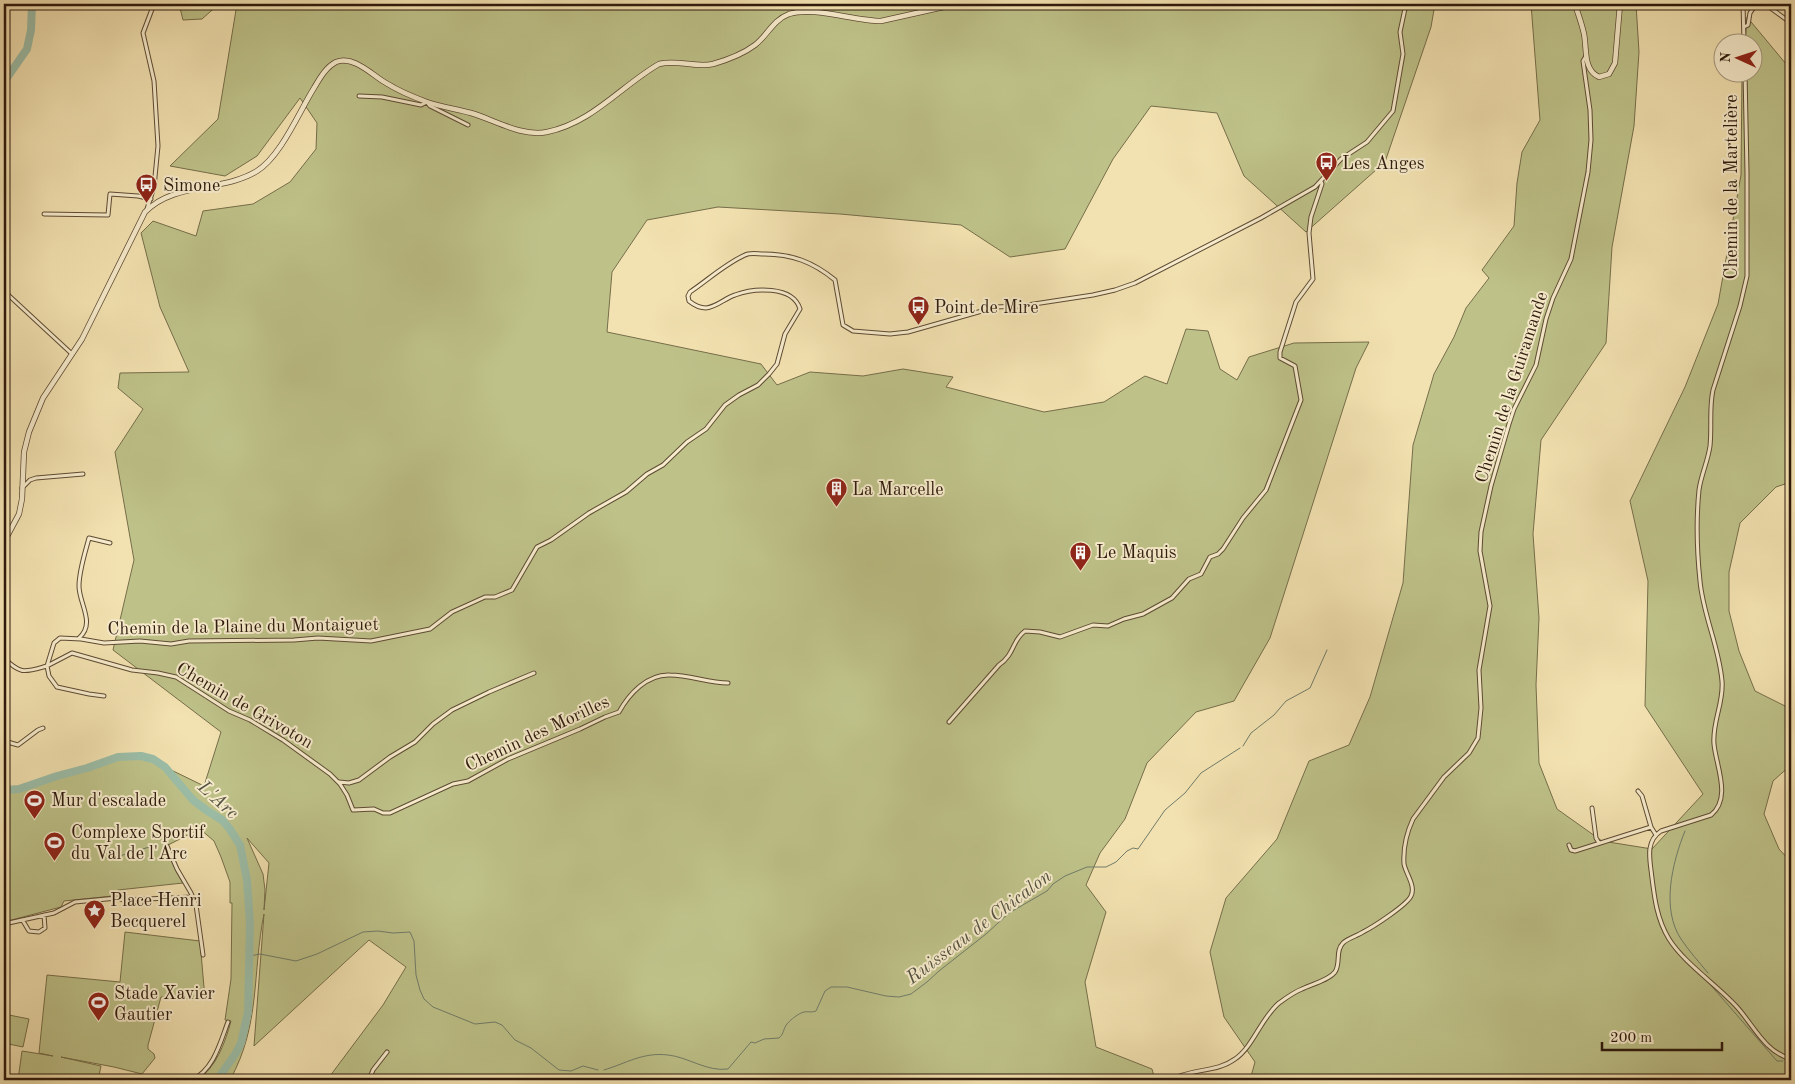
<svg xmlns="http://www.w3.org/2000/svg" width="1795" height="1084" viewBox="0 0 1795 1084" font-family="'Old Standard TT',serif">
<rect width="100%" height="100%" fill="#f3e2b1"/>
<filter id="stains"><feTurbulence type="fractalNoise" baseFrequency=".004" numOctaves="4"/><feColorMatrix values="0 0 0 0 .2 0 0 0 0 .09 0 0 0 0 .02 0 0 0 .5 -.17"/></filter>
<radialGradient id="worn" r=".72"><stop offset=".6" stop-color="#630" stop-opacity="0"/><stop offset="1" stop-color="#630" stop-opacity=".3"/></radialGradient>
<path fill="#bec289" stroke="#766e4a" fill-rule="evenodd" d="M179,4H219L202,19L183,20Z
M237,4H1435L1431,27L1385,162L1306,232L1244,176L1217,113L1151,106L1113,159L1065,249L1010,257L961,225L840,214L718,207L647,220L612,272L607,332L761,364L777,385L810,372L863,376L903,369L953,377L946,387L1044,412L1104,402L1145,376L1167,384L1186,329L1208,331L1220,369L1237,380L1249,357L1294,343L1369,342L1356,368L1270,638L1234,701L1196,712L1147,763L1125,819L1100,853L1086,885L1106,912L1085,982L1096,1047L1152,1069L1155,1080H327L383,1005L406,967L369,940L254,1046L264,914C252,973 261,1024 230,1080H197C216,1068 225,1043 231,1021L225,1020L231,979L232,903H230V882L221,857L214,841L200,829L166,846L177,873L183,883L118,890L115,892L113,896L64,901L61,907L4,922V790L19,789L57,776L87,768L114,758L130,755L153,759L165,767L204,786L221,732L113,650L134,560L115,452L143,409L118,388L120,373L189,372L160,307L141,233L153,221L196,236L203,211L253,204L290,182L316,149L317,123L300,98L257,156L225,176L170,166L218,119ZM247,838L269,863L264,910L265,890L263,874Z
M1531,4H1636L1639,52L1634,126L1612,247L1606,343L1541,440L1533,534L1539,618L1536,685L1539,763L1557,809L1602,841L1652,849L1703,794L1645,706L1648,581L1630,501L1685,387L1718,304L1741,175L1742,73L1752,72V42H1745L1747,17L1791,70V126L1790,138L1791,149V482L1776,487L1740,523L1729,572V611L1739,651L1755,691L1789,708L1791,712V765L1773,781L1764,814L1779,849L1791,862V1080H1250L1255,1062L1224,1017L1210,952L1226,898L1277,839L1309,761L1349,745L1370,697L1403,583L1413,445L1434,374L1454,337L1466,308L1489,278L1482,270L1514,226L1517,183L1522,152L1540,120Z
M125,932L200,941L205,999L161,997L148,1045V1049L154,1054L155,1058L142,1074L114,1067L61,1057L101,1066L98,1080H18L22,1051L53,1056L39,1053L47,975L120,982Z
M4,1014L29,1019L23,1047L4,1043Z"/>
<g fill="none" stroke-linecap="round" stroke-linejoin="round">
<path stroke="#707c6a" stroke-width="1" d="M1243,746L1251,733L1274,715L1286,701L1310,688L1327,650
M1685,831C1672,863 1661,909 1681,939C1689,951 1699,962 1708,973
M106,858H113L156,845
M250,956L260,954L296,961L317,954L363,932L378,931L393,933L410,932L414,941L416,975L420,990L424,999L433,1007L475,1024L495,1022L502,1025L515,1040L531,1048L559,1070L571,1071L583,1066L598,1070
M1708,982L1777,1061H1783
M1790,1055H1791
M604,1070C627,1063 643,1052 668,1055C688,1057 707,1072 728,1069L751,1042L755,1043L764,1039L779,1038C784,1034 783,1029 787,1024C790,1020 799,1013 804,1012C808,1011 811,1013 816,1011L825,991L831,987H847L886,996L899,997L911,994L927,982L939,971L986,934L1009,913L1047,891L1053,884L1065,876L1087,867H1106L1116,862L1127,851L1133,848L1138,849L1165,810L1185,793L1201,773L1240,748"/>
<path stroke="#9cbea8" stroke-width="8" d="M4,82L27,49L31,30L32,4
M4,790L19,789L57,776L87,768L118,757L141,756L153,759L165,767L193,800L206,810L222,820L229,828L240,845L247,880L250,923L248,1012L241,1043L236,1053L217,1080"/>
<defs>
<path id="minor" d="M1743,4L1744,42
M1765,4L1791,23
M1744,27L1748,25L1750,13L1756,4
M1745,72L1747,173V276L1740,306L1713,390C1709,408 1712,427 1710,446C1708,461 1701,475 1699,490C1696,520 1697,552 1700,581C1703,615 1719,646 1722,681C1724,703 1712,722 1714,744C1716,766 1732,798 1711,815L1661,831C1647,840 1649,855 1651,870C1654,894 1656,918 1669,939C1684,963 1717,985 1737,1007C1754,1026 1765,1052 1791,1059
M359,96L382,97L421,105L427,102L430,106L468,125
M147,209L154,187L158,146L154,81L143,33L154,4
M44,214L108,215L110,194L138,196L151,199
M4,291L72,354
M22,488L30,480L36,478L83,474
M79,638C96,623 79,604 79,586C79,571 85,553 89,538L110,543
M4,658C21,675 25,672 47,666L54,643L60,638L81,639L104,643L140,641L171,644L189,641L294,640L318,638L371,641L430,629L452,612L485,597H495L512,590L537,547L551,540L589,513L626,492L647,474L663,465L687,442L706,429L725,405L739,395L758,385L769,374L777,364L785,334L800,309C793,285 753,288 735,295C725,298 717,307 706,308C699,308 694,305 689,301L688,296L690,292C708,280 725,264 745,255C750,252 758,254 764,254C792,254 813,262 835,280L843,325L853,331L890,334L908,332L996,307L1021,306L1093,295L1115,290L1135,283L1261,218L1315,187L1341,159L1367,142L1393,111L1403,54L1400,32L1406,4
M104,696L89,694L57,687L49,676L47,666L72,653L132,670L158,673L176,677L229,711L250,720L283,740L330,774L340,784L347,795L353,810L374,809L383,813H390L453,784L468,781L508,759L580,729L605,717L619,712C629,694 647,674 670,675C690,675 708,683 728,683
M949,722L999,665C1015,654 1012,640 1025,631L1040,632L1060,637L1093,625L1108,626L1124,619L1143,614L1172,598L1189,579L1201,574L1210,557L1218,554L1223,549L1243,518L1266,490L1301,400L1295,366L1280,358V352L1296,302L1313,279L1309,233L1311,217L1322,184L1321,181
M4,741L18,745L38,730L43,728
M339,782L349,783L359,780L390,757L415,742L433,724L452,710L489,692L534,673
M1638,791L1642,796L1651,827
M1592,808L1596,838L1599,843
M1569,845L1571,850L1575,851L1651,827L1656,835
M167,846L177,869L191,893L196,905L203,955
M21,920L23,921L29,931L39,932L45,928L44,915
M4,924L54,913L75,902L117,898L123,900L193,897
M192,1080C214,1069 220,1043 228,1022
M369,1080L373,1070L387,1052
M1171,1080C1191,1068 1216,1073 1235,1059C1253,1047 1261,1018 1279,1003C1286,998 1294,992 1302,989C1311,984 1328,981 1335,972C1341,963 1335,951 1343,943C1348,938 1357,936 1363,932C1373,927 1407,905 1411,896C1416,886 1406,874 1404,864C1403,849 1407,832 1413,819L1444,777L1469,753L1478,738L1481,708L1479,670L1490,606L1480,551L1481,532L1491,486L1509,424L1514,409L1536,365L1546,319L1553,298L1571,259L1588,172L1591,140L1590,110L1583,61L1586,56"/>
<path id="tertiary" d="M1575,4C1578,14 1582,24 1584,34C1587,49 1583,70 1599,77L1609,74L1615,63L1620,4
M4,542L19,514L22,499L24,452L29,432L43,398L82,339L145,212C174,182 223,192 257,171C281,156 299,112 314,88C320,78 326,67 336,62C354,55 372,75 386,83C399,91 413,97 427,102C441,107 457,109 471,113C495,120 521,137 547,132C592,123 621,86 659,64C677,59 695,68 713,64C727,60 743,54 755,45C767,36 773,20 789,14C813,6 854,21 881,21L957,4"/>
</defs>
<use href="#minor" stroke="#5e4b35" stroke-width="5"/>
<use href="#tertiary" stroke="#5e4b35" stroke-width="6"/>
<use href="#minor" stroke="#f7eccc" stroke-width="3"/>
<use href="#tertiary" stroke="#f7eccc" stroke-width="4.5"/>
</g>
<defs>
<symbol id="bus-pin" viewBox="-11 -11 22 30"><path d="M0 17L-7.5 6A9.5 9.5 0 1 1 7.5 6Z" fill="#8f2418" stroke="#f7eccc"/><path d="M-5-6H5V4H4V6H2V4H-2V6H-4V4H-5ZM-3.5-4V0h7V-4ZM-3.5 1.2v1.5H-2V1.2ZM2 1.2v1.5H3.5V1.2Z" fill="#fff"/></symbol>
<symbol id="building-pin" viewBox="-11 -11 22 30"><path d="M0 17L-7.5 6A9.5 9.5 0 1 1 7.5 6Z" fill="#8f2418" stroke="#f7eccc"/><path d="M-4-6H4V6H1V3H-1V6H-4ZM-2.5-4.3h1.7v1.8h-1.7ZM.8-4.3h1.7v1.8H.8ZM-2.5-1h1.7V.8h-1.7ZM.8-1h1.7V.8H.8Z" fill="#fff"/></symbol>
<symbol id="stadium-pin" viewBox="-11 -11 22 30"><path d="M0 17L-7.5 6A9.5 9.5 0 1 1 7.5 6Z" fill="#8f2418" stroke="#f7eccc"/><path d="M0-5a6.5 5 0 1 0 0 10a6.5 5 0 1 0 0-10ZM-3.5-1.8h7v3.6h-7Z" fill="#fff"/></symbol>
<symbol id="sight-pin" viewBox="-11 -11 22 30"><path d="M0 17L-7.5 6A9.5 9.5 0 1 1 7.5 6Z" fill="#8f2418" stroke="#f7eccc"/><path d="M0-6L1.8-2.2L6-1.7L2.9 1.2L3.7 5.4L0 3.3L-3.7 5.4L-2.9 1.2L-6-1.7L-1.8-2.2Z" fill="#fff"/></symbol>
</defs>
<g fill-rule="evenodd">
<use href="#bus-pin" x="1314" y="150" width="25" height="34"/>
<use href="#bus-pin" x="134" y="172" width="25" height="34"/>
<use href="#bus-pin" x="906" y="294" width="25" height="34"/>
<use href="#building-pin" x="824" y="476" width="25" height="34"/>
<use href="#building-pin" x="1068" y="540" width="25" height="34"/>
<use href="#stadium-pin" x="22" y="788" width="25" height="34"/>
<use href="#stadium-pin" x="42" y="830" width="25" height="34"/>
<use href="#sight-pin" x="82" y="898" width="25" height="34"/>
<use href="#stadium-pin" x="86" y="990" width="25" height="34"/>
</g>
<g text-anchor="middle" stroke-width="4" stroke-linejoin="round" paint-order="stroke">
<g font-size="18" fill="#2d190c" stroke="#f7eccc" text-anchor="start">
<text x="1342" y="169">Les Anges</text>
<text x="163" y="191">Simone</text>
<text x="934" y="313">Point de Mire</text>
<text x="852" y="495">La Marcelle</text>
<text x="1096" y="558">Le Maquis</text>
<text x="51" y="806">Mur d'escalade</text>
<text x="71" y="838">Complexe Sportif<tspan x="71" dy="21">du Val de l'Arc</tspan></text>
<text x="110" y="906">Place Henri<tspan x="110" dy="21">Becquerel</tspan></text>
<text x="114" y="999">Stade Xavier<tspan x="114" dy="21">Gautier</tspan></text>
</g>
<g font-size="18" fill="#2d190c" stroke="#f7eccc">
<text transform="translate(1731 187) rotate(-90)" y="6">Chemin de la Martelière</text>
<text transform="translate(1511 387) rotate(-72)" y="6">Chemin de la Guiramande</text>
<text transform="translate(243 626) rotate(-1)" y="6">Chemin de la Plaine du Montaiguet</text>
<text transform="translate(245 705) rotate(30)" y="6">Chemin de Grivoton</text>
<text transform="translate(537 733) rotate(-25)" y="6">Chemin des Morilles</text>
</g>
<g font-size="19" font-style="italic" fill="#545343" stroke="#f7eccc">
<text transform="translate(219 799) rotate(42)" y="7">L'Arc</text>
<text transform="translate(978 926) rotate(-37)" y="7">Ruisseau de Chicalon</text>
</g>
</g>
<rect width="1795" height="1084" fill="none" stroke="#f3e2b1" stroke-width="20"/>
<rect x="5" y="5" width="1785" height="1074" fill="none" stroke="#2d190c" stroke-width="2.5"/>
<rect x="10" y="10" width="1775" height="1064" fill="none" stroke="#2d190c"/>
<g transform="translate(1738 58) rotate(273)"><circle r="24" fill="#f7eccc" stroke="#a6987f"/>
<path d="M0-4L9 19L0 12L-9 19Z" fill="#8f2418"/>
<text y="-8" font-size="14" font-weight="bold" text-anchor="middle" fill="#2d190c">N</text>
</g>
<path d="M1602 1042v8h120v-8" fill="none" stroke="#2d190c" stroke-width="2.5"/>
<text x="1610" y="1042" font-size="15" fill="#2d190c" stroke="#f7eccc" stroke-width="4" paint-order="stroke">200 m</text>
<rect width="100%" height="100%" filter="url(#stains)"/>
<rect width="100%" height="100%" fill="url(#worn)"/>
</svg>
